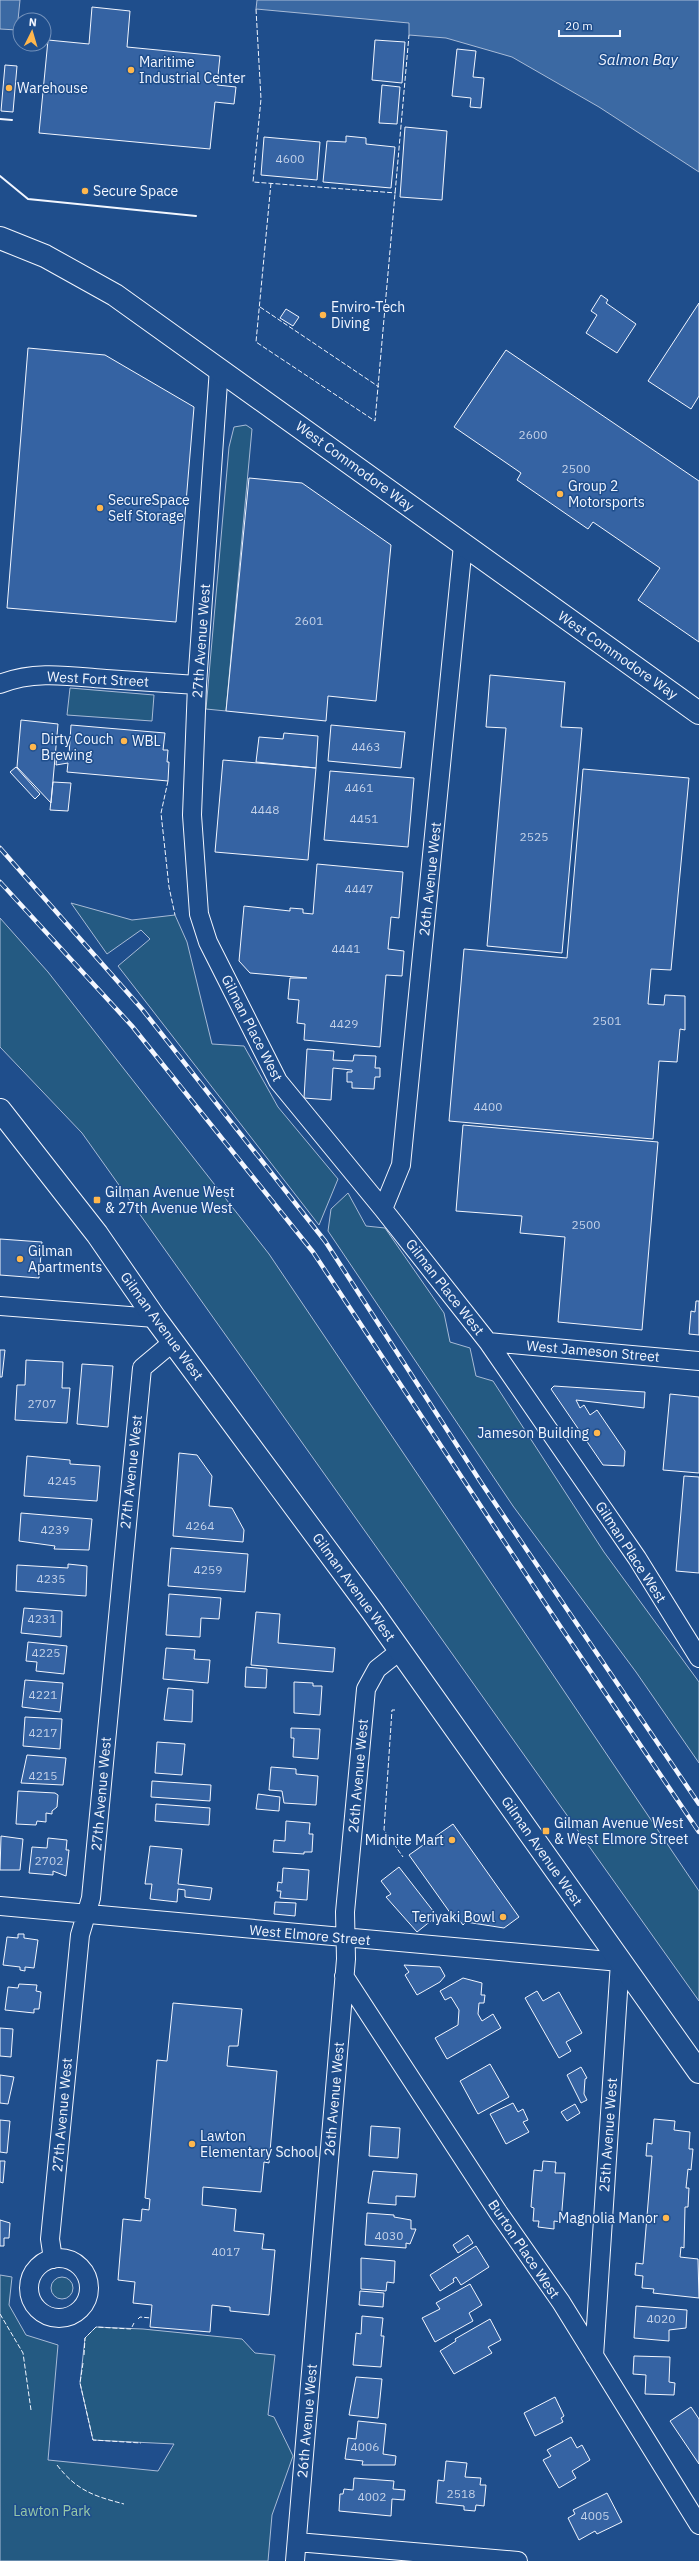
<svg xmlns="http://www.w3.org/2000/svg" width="699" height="2561" viewBox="0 0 699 2561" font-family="'IBM Plex Sans',sans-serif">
<rect width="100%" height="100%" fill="#1f4e8c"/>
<path fill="#245a82" stroke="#a8bbd7" d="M246,425L252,429L226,711L206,709L229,447L234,427Z
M70,688L154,695L152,721L67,715Z
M71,903L132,920L175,915L187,942L212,1044L244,1046L278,1107L338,1179L319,1225L118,966L150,939L141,930L107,954Z
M0,918L48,972L269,1254L699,1891V2001L82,1133L0,1047Z
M348,1193L366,1226L385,1228L444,1313L450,1342L470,1348L476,1376L493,1381L604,1552L699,1682V1763L636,1672L513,1506L328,1231L331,1209Z
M0,2275L12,2277L9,2305L26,2335L58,2345L48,2460L158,2471L174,2444L93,2440L80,2383L85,2338L96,2327L143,2329L242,2339L255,2353L275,2355L268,2415L274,2417L293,2456L272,2515L268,2561H0Z
M51 2288a11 11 0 1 1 22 0a11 11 0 1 1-22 0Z"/>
<path fill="#3b69a3" stroke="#a8bbd7" d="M0,0H20L17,30L0,29Z
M257,0H699V172L599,107L512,57L446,38L409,35V23L256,9Z"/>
<path fill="#3563a3" stroke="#f2f6ff" d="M92,7L130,11L127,47L220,56L217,85L236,87L234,104L215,102L210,149L39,133L48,40L89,44Z
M375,40L405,42L402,83L372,80Z
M457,49L476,51L473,77L484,78L481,108L470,107L471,98L452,96Z
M5,65L17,66L13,112L1,111Z
M382,85L400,87L397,124L379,123Z
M405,127L447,131L442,200L400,197Z
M346,136L366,138V144L395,147L391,188L323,182L327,141L346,142Z
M264,137L320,142L317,180L261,175Z
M601,295L608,300L606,303L636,324L617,353L586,333L597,315L591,311Z
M699,303V396L691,409L648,381Z
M286,309L299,317L293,326L280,318Z
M28,348L105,355L194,407L176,622L7,608Z
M506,350L699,481V642L638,600L660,568L593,522L588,529L517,480L521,473L454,427Z
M249,478L302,483L391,545L376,701L328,696L326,721L226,711Z
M490,675L565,682L561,727L582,728L562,953L487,946L506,728L486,727Z
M21,720L58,724L51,803L17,767Z
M71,725L165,733L163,750H168L167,762H169L168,781L67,772L68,763L56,765L57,754L69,755Z
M331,725L405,732L401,768L328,761Z
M284,733L318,736L316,768L256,762L259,737L283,739Z
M223,760L316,768L308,860L215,852Z
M16,767L40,794L35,799L10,772Z
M583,769L689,778L671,970L651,969L648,1004L664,1005L665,995L685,996V1030L680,1029L677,1062L659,1061L653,1139L449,1121L464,949L567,958Z
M330,771L414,778L408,847L324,840Z
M53,782L71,783L68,811L50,810Z
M317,864L403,872L399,918L391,917L388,949L404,951L402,976L386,975L380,1047L304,1040L305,1024L297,1023L299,1000L288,999L290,978H307L250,973L239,961L244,906L290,911V908L303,909V913L313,914Z
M307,1049L334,1051L333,1060L353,1061L354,1055L376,1056L375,1068H380V1077H375L374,1089L352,1088V1082H347V1072H352V1070L333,1068L331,1100L304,1098Z
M463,1125L658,1142L642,1330L558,1322L565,1237L520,1233L522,1216L456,1211Z
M0,1239L42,1242L39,1278L0,1275Z
M696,1301H699V1335L689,1334L691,1311L695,1312Z
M0,1350H5L2,1377H0Z
M26,1360L63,1362L62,1388H70L67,1423L15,1420L17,1385H25Z
M82,1364L113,1366L108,1427L77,1424Z
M554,1386L645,1392L644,1408L576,1400L580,1408L584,1405L590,1415L597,1410L625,1451L624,1466L603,1465L551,1389Z
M670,1394L699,1397V1473L663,1470Z
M179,1453L197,1455L212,1476L209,1506L232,1508L244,1530L243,1542L173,1536Z
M27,1456L70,1460V1464L100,1466L97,1501L24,1496Z
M684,1476L699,1477V1573L676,1571Z
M21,1513L92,1519L89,1550L54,1549L55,1546L19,1541Z
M171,1548L248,1554L245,1592L168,1586Z
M68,1564L87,1566L86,1596L16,1591L17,1565L68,1568Z
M169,1594L221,1598L219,1619L201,1618L200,1637L166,1635Z
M24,1608L62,1611L61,1637L21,1633Z
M256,1612L280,1614L278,1643L335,1648L333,1672L251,1665Z
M28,1642L67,1646L64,1674L36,1671L37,1662L26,1661Z
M166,1648L195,1650L194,1659L210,1660L208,1683L163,1679Z
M246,1667L267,1669L266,1688L245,1687Z
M25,1680L63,1683L60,1712L22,1707Z
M294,1682L313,1683V1686H322L320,1715L294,1713Z
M168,1688L193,1690L192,1722L164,1720Z
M25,1717L62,1719L60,1749L23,1746Z
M291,1728L320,1729L318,1759L293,1757L294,1738H291Z
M157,1742L185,1744L182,1775L155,1773Z
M27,1755L66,1758L63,1785L21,1783Z
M271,1767L296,1769V1774L318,1776L316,1805L284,1803L282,1791L269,1790Z
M152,1781L211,1785L210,1801L151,1797Z
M18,1791L55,1793L58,1795L57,1807L52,1811V1814L46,1813V1822L37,1821L36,1825L16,1824Z
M258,1794L280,1797L279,1811L256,1809Z
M156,1804L210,1808L209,1825L155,1821Z
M286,1821L310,1823L309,1834H313L312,1852H304V1854L273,1852L274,1840L285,1841Z
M453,1824L519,1917L504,1928L466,1922L463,1925L454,1913L451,1914L409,1855Z
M1,1836L23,1839L20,1870H0Z
M48,1838L67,1840L66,1850H69L66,1876L53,1871V1875L29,1873L32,1847L47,1848Z
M150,1846L182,1849L178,1884L212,1888L210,1900L185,1897V1890L178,1889L177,1902L150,1899L152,1884H145Z
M399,1867L437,1916L417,1932L386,1897L391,1894L381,1881Z
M283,1868L309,1870L307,1900L280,1898L281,1891H277L278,1882L282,1883Z
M275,1902L296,1903L295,1916L274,1914Z
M18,1934H24V1938L38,1940L34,1968L25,1967V1971L20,1970V1967L3,1965L7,1937L18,1938Z
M404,1965L440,1967L445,1976L440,1982L417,1995L405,1975L409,1972Z
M463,1978L482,1983L481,1995H485L484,2003H479L478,2014L482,2021L493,2014L501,2028L447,2059L435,2038L458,2025L459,2010L451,1997L445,2000L440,1991Z
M19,1984L37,1985L36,1991L41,1992L39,2009H34V2013L5,2010L8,1987L18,1988Z
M537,1991L543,2001L559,1992L582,2033L566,2042L571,2051L559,2058L525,1998Z
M173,2003L242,2009L238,2046H229L227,2066L277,2071L269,2163L264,2162L261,2192L203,2187L202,2205L236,2209L234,2231L264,2234L262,2249L275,2250L269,2315L230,2311V2307L212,2305L210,2332L150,2327L152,2305L133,2303L135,2282L118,2280L123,2219L141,2221L142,2209L149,2210L150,2199L145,2198L157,2060L167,2061Z
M0,2028L13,2029L11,2057L0,2056Z
M490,2064L509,2097L478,2114L460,2081Z
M581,2067L587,2078L585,2079L584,2094L587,2100L581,2103L567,2075Z
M0,2075L14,2077L8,2104L0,2103Z
M513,2103L518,2112L523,2109L528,2120L523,2122L529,2132L506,2144L490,2114Z
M575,2104L580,2113L567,2121L561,2112Z
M654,2119L675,2121L674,2130L690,2132L689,2149H693L691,2170L688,2169L686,2188H689L688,2207H685L684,2248L681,2247L680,2257L698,2259L699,2298L653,2293L654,2289L642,2288L643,2276L635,2275L636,2263L643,2264L652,2156H646L647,2143L652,2144Z
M0,2120L10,2121L7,2153L0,2152Z
M371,2126L400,2128L398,2158L369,2156Z
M0,2161H5L3,2183L0,2182Z
M543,2161L556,2162L555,2173H565L561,2222L554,2221V2229L538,2227L539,2221H533L534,2208L531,2207L534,2170L542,2171Z
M373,2171L417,2174L415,2197L396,2196V2205L368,2203Z
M367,2213L394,2215V2217L411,2220V2229H416L410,2244L406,2243V2248L365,2245Z
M0,2220L10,2223L9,2238H4V2246H0Z
M468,2235L473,2243L458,2253L453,2245Z
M476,2246L489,2267L461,2285L456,2277L453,2279L454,2282L440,2291L430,2275Z
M361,2258L395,2261L394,2283L387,2282L386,2291L361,2289Z
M470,2284L482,2305L469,2313L473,2321L435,2342L422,2318L440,2309L436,2303Z
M360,2291L384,2293L383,2307L359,2305Z
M636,2306L687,2310L686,2328L669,2330V2341L634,2338Z
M362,2316L383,2318L381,2336H384L381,2367L353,2365L356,2333L361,2334Z
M490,2319L501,2340L488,2347L492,2353L454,2374L440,2351L456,2341L455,2339Z
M634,2356L670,2357L669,2382L675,2383L674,2395L645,2394L646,2375L633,2374Z
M356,2377L382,2379L378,2418L349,2415Z
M555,2397L564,2416L561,2418L563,2422L535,2436L524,2413Z
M691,2407L699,2419V2464L670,2421Z
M358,2421L386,2424L383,2454L396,2456L395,2465H362L363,2461L345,2459L348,2438L356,2439Z
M571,2437L577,2448L582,2445L590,2460L572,2471L576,2478L559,2488L543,2460L551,2456L547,2450Z
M446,2461L467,2463L465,2477L481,2478L480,2485H486L484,2506L476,2505L475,2511L464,2510V2506L436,2503L438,2480L444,2481Z
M354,2478L394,2481L393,2489L405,2490L404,2500L392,2499L391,2516L339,2511L340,2494H343L344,2489L353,2490Z
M607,2493L622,2522L597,2534L595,2531L579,2540L568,2518L575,2514L573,2510Z"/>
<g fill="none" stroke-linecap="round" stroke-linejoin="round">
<defs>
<path id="minor" d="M219,368L197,685L192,815L199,914L208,942L278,1081L383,1209L488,1342L637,1558L699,1658
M0,684C34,670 70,676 106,679C136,681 167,683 197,685
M383,1209L401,1165L463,545
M0,1306L155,1318
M488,1342L699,1361
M0,1906L620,1962L594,2356
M344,1976L498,2212L561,2302L699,2525
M29 2288a30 30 0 1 1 60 0a30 30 0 1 1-60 0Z
M53,2259L50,2239L80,1935L91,1898L142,1368L173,1342
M297,2542L518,2561
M295,2561L346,1959L345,1912L366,1689L377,1669L401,1650"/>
<path id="tertiary" d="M0,238L45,256L115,295L699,713"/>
<path id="secondary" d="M0,1110L97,1234L155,1318L372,1611L699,2072"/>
</defs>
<use href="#minor" stroke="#f2f6ff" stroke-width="20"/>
<use href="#tertiary" stroke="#f2f6ff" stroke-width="24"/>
<use href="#secondary" stroke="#f2f6ff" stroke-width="24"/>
<use href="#minor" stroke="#1f4e8c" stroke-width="18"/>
<use href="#tertiary" stroke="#1f4e8c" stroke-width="22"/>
<use href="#secondary" stroke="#1f4e8c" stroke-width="22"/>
<defs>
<path id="rail" d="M0,848L142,1009L325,1241L482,1484L699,1804
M0,882L132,1026L313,1252L560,1626L699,1832"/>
</defs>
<use href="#rail" stroke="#f2f6ff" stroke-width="4.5"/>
<use href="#rail" stroke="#1f4e8c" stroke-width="3" stroke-dasharray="9" stroke-linecap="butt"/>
<path stroke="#f2f6ff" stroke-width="1" stroke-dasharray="5 2" stroke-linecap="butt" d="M256,9L261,99L253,182L396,193
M271,183L256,342L375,421L409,35
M260,307L379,387
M168,781L161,813L169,887L175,915
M395,1710H392L384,1830L403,1857
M0,2314L23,2353L31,2410
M138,2319L140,2317L151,2318
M84,2355L85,2338L96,2327L131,2329L134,2323
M83,2363L80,2383L93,2440L141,2443
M57,2465C77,2491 94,2496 124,2504"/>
<path stroke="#f2f6ff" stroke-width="2" d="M0,119L12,120
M0,176L28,199L196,216"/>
</g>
<g fill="#ffb74d" stroke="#1f4e8c" stroke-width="1.5">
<circle cx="131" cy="70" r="4"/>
<circle cx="9" cy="88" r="4"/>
<circle cx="85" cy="191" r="4"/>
<circle cx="323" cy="315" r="4"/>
<circle cx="560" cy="494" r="4"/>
<circle cx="100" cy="508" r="4"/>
<circle cx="124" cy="741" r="4"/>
<circle cx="33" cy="747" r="4"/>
<rect x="93" y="1196" width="8" height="8" rx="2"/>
<circle cx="20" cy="1259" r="4"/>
<circle cx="597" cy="1433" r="4"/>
<rect x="542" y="1827" width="8" height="8" rx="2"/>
<circle cx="452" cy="1840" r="4"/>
<circle cx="503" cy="1917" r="4"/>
<circle cx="192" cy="2144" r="4"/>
<circle cx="666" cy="2218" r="4"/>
</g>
<g text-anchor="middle" stroke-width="3" stroke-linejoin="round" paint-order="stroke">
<g font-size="12" fill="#c3d1e8">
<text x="290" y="163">4600</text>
<text x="533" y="439">2600</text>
<text x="576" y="473">2500</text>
<text x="309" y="625">2601</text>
<text x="366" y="751">4463</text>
<text x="359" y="792">4461</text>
<text x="265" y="814">4448</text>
<text x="364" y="823">4451</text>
<text x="534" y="841">2525</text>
<text x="359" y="893">4447</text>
<text x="346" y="953">4441</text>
<text x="607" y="1025">2501</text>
<text x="344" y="1028">4429</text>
<text x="488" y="1111">4400</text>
<text x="586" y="1229">2500</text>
<text x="42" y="1408">2707</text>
<text x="62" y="1485">4245</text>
<text x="200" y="1530">4264</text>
<text x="55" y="1534">4239</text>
<text x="208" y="1574">4259</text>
<text x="51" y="1583">4235</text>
<text x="42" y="1623">4231</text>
<text x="46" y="1657">4225</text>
<text x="43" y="1699">4221</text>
<text x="43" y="1737">4217</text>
<text x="43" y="1780">4215</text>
<text x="49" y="1865">2702</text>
<text x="389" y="2240">4030</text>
<text x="226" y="2256">4017</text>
<text x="661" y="2323">4020</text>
<text x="365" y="2451">4006</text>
<text x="461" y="2498">2518</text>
<text x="372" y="2501">4002</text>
<text x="595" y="2520">4005</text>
</g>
<g font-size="14" fill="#f2f6ff" stroke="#1f4e8c" text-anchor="start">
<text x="139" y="67">Maritime<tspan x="139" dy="16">Industrial Center</tspan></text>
<text x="17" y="93">Warehouse</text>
<text x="93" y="196">Secure Space</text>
<text x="331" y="312">Enviro-Tech<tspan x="331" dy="16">Diving</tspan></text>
<text x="568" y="491">Group 2<tspan x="568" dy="16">Motorsports</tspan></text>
<text x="108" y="505">SecureSpace<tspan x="108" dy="16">Self Storage</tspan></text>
<text x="41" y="744">Dirty Couch<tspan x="41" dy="16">Brewing</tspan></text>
<text x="132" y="746">WBL</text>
<text x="105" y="1197">Gilman Avenue West<tspan x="105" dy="16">&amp; 27th Avenue West</tspan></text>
<text x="28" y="1256">Gilman<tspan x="28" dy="16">Apartments</tspan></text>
<text x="589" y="1438" text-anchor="end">Jameson Building</text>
<text x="554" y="1828">Gilman Avenue West<tspan x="554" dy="16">&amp; West Elmore Street</tspan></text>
<text x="444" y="1845" text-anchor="end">Midnite Mart</text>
<text x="495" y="1922" text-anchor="end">Teriyaki Bowl</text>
<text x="200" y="2141">Lawton<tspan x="200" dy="16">Elementary School</tspan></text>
<text x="658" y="2223" text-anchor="end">Magnolia Manor</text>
</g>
<g font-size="14" fill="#f2f6ff" stroke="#1f4e8c">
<text transform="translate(355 466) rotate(36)" y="5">West Commodore Way</text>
<text transform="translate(201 641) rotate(-86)" y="5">27th Avenue West</text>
<text transform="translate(618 655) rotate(35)" y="5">West Commodore Way</text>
<text transform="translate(98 679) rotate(3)" y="5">West Fort Street</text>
<text transform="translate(430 879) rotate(-84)" y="5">26th Avenue West</text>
<text transform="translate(252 1028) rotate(63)" y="5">Gilman Place West</text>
<text transform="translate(445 1287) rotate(52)" y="5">Gilman Place West</text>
<text transform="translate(162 1326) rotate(54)" y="5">Gilman Avenue West</text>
<text transform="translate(593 1351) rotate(5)" y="5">West Jameson Street</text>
<text transform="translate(131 1472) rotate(-84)" y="5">27th Avenue West</text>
<text transform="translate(631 1552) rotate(57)" y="5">Gilman Place West</text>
<text transform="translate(354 1587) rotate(54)" y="5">Gilman Avenue West</text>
<text transform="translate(358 1776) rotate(-85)" y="5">26th Avenue West</text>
<text transform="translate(101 1794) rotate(-85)" y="5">27th Avenue West</text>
<text transform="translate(542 1851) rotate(55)" y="5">Gilman Avenue West</text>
<text transform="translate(310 1935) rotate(5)" y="5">West Elmore Street</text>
<text transform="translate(334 2099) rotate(-85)" y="5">26th Avenue West</text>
<text transform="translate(62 2115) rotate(-85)" y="5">27th Avenue West</text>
<text transform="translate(608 2135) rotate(-86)" y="5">25th Avenue West</text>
<text transform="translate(524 2249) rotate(56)" y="5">Burton Place West</text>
<text transform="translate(307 2421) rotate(-85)" y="5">26th Avenue West</text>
</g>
<g font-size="14" fill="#97c8a6" stroke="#1f4e8c">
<text x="52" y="2516">Lawton Park</text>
</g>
<g font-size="15" font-style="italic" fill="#f2f6ff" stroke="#1f4e8c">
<text x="638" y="65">Salmon Bay</text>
</g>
</g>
<g transform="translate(32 32) rotate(5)"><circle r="19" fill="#1f4e8c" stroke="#7391ba"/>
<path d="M0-3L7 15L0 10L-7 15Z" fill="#ffb74d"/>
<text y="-6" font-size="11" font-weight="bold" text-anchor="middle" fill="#f2f6ff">N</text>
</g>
<path d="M559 30v6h61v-6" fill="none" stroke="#f2f6ff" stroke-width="2"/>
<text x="565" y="30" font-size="12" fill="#f2f6ff" stroke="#1f4e8c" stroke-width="3" paint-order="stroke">20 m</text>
</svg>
